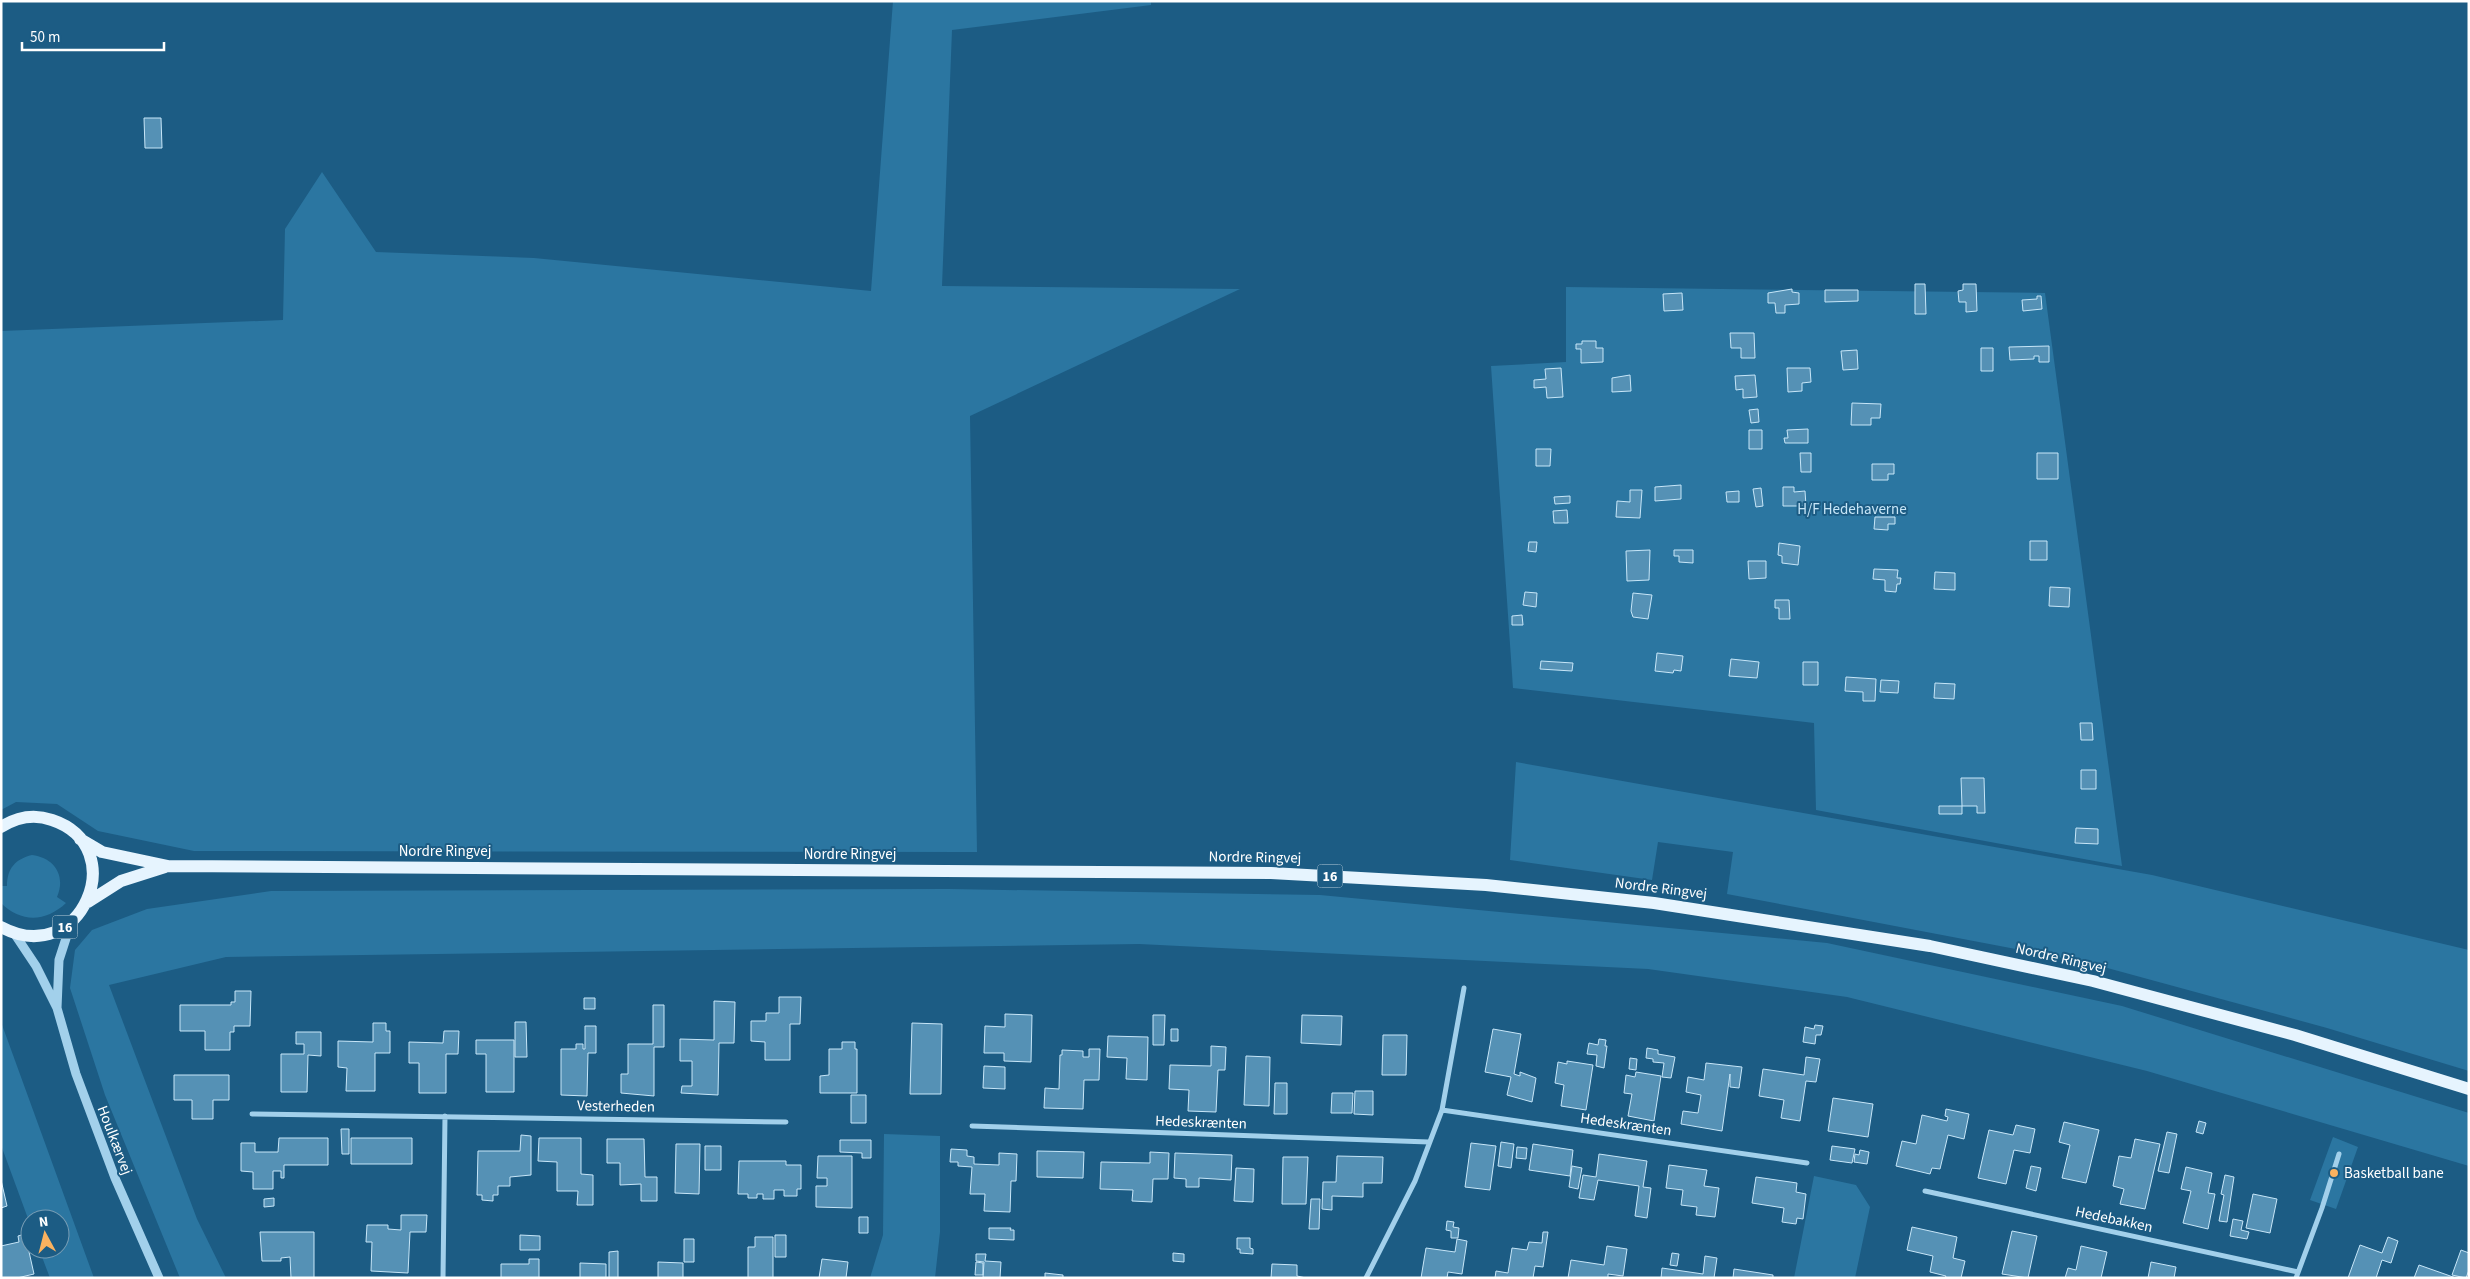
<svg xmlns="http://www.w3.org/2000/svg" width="2470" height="1279" viewBox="0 0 2470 1279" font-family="'Source Sans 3',sans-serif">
<rect width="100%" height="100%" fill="#1c5c84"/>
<path fill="#2b76a1" d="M893,1H1151V5L952,30L942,286L1240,289L970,416L977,852L194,851L98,831L57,804L16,802L1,810V331L283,320L285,229L322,172L376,252L534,258L871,291Z
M1566,287L2045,293L2122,866L1816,810L1814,723L1513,688L1491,366L1566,362Z
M1516,762L2152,875L2469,950V1071L2327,1028L2089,963L1727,894L1733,852L1658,842L1652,880L1510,860Z
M32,855C55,858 66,876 57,897L66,903C46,922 21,923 1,903V886H7C7,869 15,859 32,855Z
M948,889L1320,895L1827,943L2122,1006L2469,1113V1166L2147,1071L1847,997L1648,969L1139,944L226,957L109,985L197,1219L226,1278H180L105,1095L70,988L75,950L92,930L147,909L271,891Z
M1,1022L94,1278H50L39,1249H60V1219H30V1224L1,1145Z
M884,1134L940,1136V1232L935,1278H870L883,1235Z
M2333,1137L2358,1147L2336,1209L2310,1200Z
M1814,1176L1856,1185L1870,1207L1855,1278H1794Z"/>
<path fill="#5591b5" stroke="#c7e6f8" d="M144,118H161L162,148H145Z
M1915,284H1925L1926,314H1915Z
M1963,284H1976L1977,311L1966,312V302H1959L1958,291L1963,290Z
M1792,289V292L1799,293V304L1785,305V313H1776L1775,303H1768V293Z
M1825,290H1858V301L1825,302Z
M1682,293L1683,310L1664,311L1663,294Z
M2037,296H2041L2042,309L2023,311L2022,300L2037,299Z
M1730,333H1754L1755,358H1741V348H1731Z
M1582,341H1596V348H1603V362L1581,363V349H1576V344H1582Z
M2049,346V362H2039V356H2034V359L2010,360L2009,347Z
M1981,348H1993V371H1981Z
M1857,350L1858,369L1843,370L1841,351Z
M1561,368L1563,397L1547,398L1546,387L1534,388V380L1546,379L1545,369Z
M1787,368H1810L1811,382L1802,383V391L1788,392Z
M1630,375L1631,391L1612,392V378Z
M1755,375L1757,397L1743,398V389L1736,390L1735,376Z
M1852,403L1881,404L1880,418H1871V425H1851Z
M1758,409L1759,422L1751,423L1749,410Z
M1808,429V443H1785L1784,438H1788L1787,430Z
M1749,430H1762V449H1749Z
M1536,449H1551L1550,466H1536Z
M1800,453H1811V472H1801Z
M2037,453H2058V479H2037Z
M1872,464H1894V474H1888V480H1872Z
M1681,485V499L1655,501V487Z
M1783,487H1794V492L1805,491L1806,506H1783Z
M1761,488L1763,506L1756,507L1753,489Z
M1630,490H1642L1640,518L1616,517L1617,501L1630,502Z
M1739,491V502H1727L1726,492Z
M1570,496V503L1555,504L1554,497Z
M1567,510L1568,523H1554L1553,511Z
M1875,517H1895V524H1888V530L1874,529Z
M2030,541H2047V560H2030Z
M1529,542H1537L1536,552L1528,551Z
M1779,543L1800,546L1798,565L1782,563V556L1778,555Z
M1650,550L1649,580L1627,581L1626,551Z
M1674,550H1693V563L1679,562V556H1674Z
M1748,561H1766V578L1749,579Z
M1874,569L1898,570L1897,578H1901L1900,584H1897L1896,592L1885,591V580L1873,579Z
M1935,572L1955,573V590L1934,589Z
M2050,587L2070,588L2069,607L2049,606Z
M1525,592L1537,593L1536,607L1523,605Z
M1633,593L1652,595L1648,619L1633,617L1631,611Z
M1775,600H1789L1790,619H1779V608H1775Z
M1522,615L1523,625H1512V616Z
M1657,653L1683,656L1681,671L1674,670L1673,673L1655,671Z
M1731,659L1759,662L1757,678L1729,676Z
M1541,661L1573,663L1572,671L1540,669Z
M1803,662H1818V685H1803Z
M1846,677L1876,679L1875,701H1863V692L1845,691Z
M1881,680L1899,681L1898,693L1880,692Z
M1935,683L1955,684L1954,699L1934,698Z
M2080,723H2092L2093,740H2081Z
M2081,770H2096V789H2081Z
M1961,778H1984L1985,813H1977V806H1962V814H1939V806H1962Z
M2076,828L2098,829V844L2075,843Z
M235,991H251L250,1026H234V1032H230V1050H205V1031H180V1005H231V1002H235Z
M779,997H801L800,1024H790V1060H765V1042L751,1041V1021H766V1013H779Z
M584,998H595V1009H584Z
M714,1001L735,1002L734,1043H719L718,1095L681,1093L682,1086H692V1061H680V1039L714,1040Z
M653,1005H664V1047H654V1096L621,1093V1074H628V1044H653Z
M1005,1014L1032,1015L1031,1062L1004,1061V1053H984L985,1026L1005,1027Z
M1153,1015H1165L1164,1045H1153Z
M1302,1015L1342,1016L1341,1045L1301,1043Z
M515,1022H526L527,1057H515Z
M373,1023H386V1031H390V1053H375V1091H346L347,1068L338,1067V1041L373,1042Z
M912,1023L942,1024L941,1094H910Z
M1815,1025L1823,1026L1821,1035H1816L1815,1044L1803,1042L1805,1027L1814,1029Z
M585,1026H596V1053H588L587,1096L561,1095V1049H576V1044H583V1049H585Z
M1171,1029H1178V1041H1171Z
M1493,1029L1521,1034L1514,1074L1520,1076V1072L1536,1078L1532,1102L1507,1095L1511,1077L1485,1072Z
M444,1031H459L458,1054H446V1093H419V1063H409V1042L443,1043Z
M296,1032H321V1056L308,1055L307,1092H281V1054H304V1044H296Z
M1383,1035H1407L1406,1075H1382Z
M1108,1036L1148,1037L1147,1080L1126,1079L1127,1058L1107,1057Z
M1599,1039L1606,1040L1605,1046H1607L1604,1068L1596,1066L1597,1055L1587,1054L1589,1043L1598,1045Z
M476,1040H514V1092H486V1054H476Z
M842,1042H855V1049H857V1093H820V1076L829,1075V1049H842Z
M1211,1046L1226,1047L1225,1070H1218L1216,1112L1188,1111L1189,1090L1169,1089L1170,1065L1211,1066Z
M1647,1048L1658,1050V1054L1675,1057L1671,1078L1662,1077L1664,1063L1653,1062V1059L1646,1058Z
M1089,1049H1100L1099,1080H1084L1083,1109L1044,1108L1045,1088L1059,1089L1060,1055H1062V1050L1083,1051V1057H1089Z
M1246,1056L1270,1057L1269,1106L1244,1105Z
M1806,1057L1820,1059L1816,1082L1806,1081L1800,1121L1781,1118L1784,1100L1759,1096L1763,1069L1804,1075Z
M1630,1058L1637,1059L1636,1070L1629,1069Z
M1567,1061L1593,1065L1586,1110L1561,1106L1564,1085L1555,1083L1558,1062L1567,1064Z
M1706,1063L1742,1067L1739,1088L1730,1087V1074L1722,1131L1681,1124L1683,1111L1698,1113L1701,1095L1686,1092L1688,1077L1704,1080Z
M984,1066L1005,1067V1089L983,1088Z
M1636,1072L1661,1076L1654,1121L1628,1116L1632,1094L1624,1093L1626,1075L1635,1077Z
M174,1075H229V1100H213V1119H192V1100H174Z
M1275,1083H1287V1114H1274Z
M1355,1091H1373V1115L1354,1114Z
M1332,1093H1353L1352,1113H1331Z
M851,1095H866V1123H851Z
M1833,1098L1873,1104L1868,1137L1828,1131Z
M1946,1109L1969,1114L1964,1139L1948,1135L1940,1169L1932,1168L1930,1174L1896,1166L1902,1141L1916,1144L1922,1115L1947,1121L1948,1117L1945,1116Z
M2199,1121L2206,1123L2203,1134L2196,1132Z
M2064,1122L2099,1130L2086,1183L2062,1178L2070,1145L2059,1142Z
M2016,1125L2035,1129L2030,1153L2014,1150L2006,1184L1978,1178L1989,1130L2013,1135Z
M341,1129H349V1154H342Z
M2167,1132L2177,1134L2169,1173L2158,1171Z
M521,1135L531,1136V1175L510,1177V1186H498V1195H493V1201L482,1200V1195H477L478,1151H520Z
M279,1138H328V1165H284V1178H281V1171H273V1189H253V1172L241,1171V1143H255V1152H278Z
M351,1138H412V1164H351Z
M539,1138H581V1174L593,1175V1205H577L578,1191H557V1162L538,1161Z
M607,1139H644L645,1177H657V1201H641V1184L620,1185V1163H607Z
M2135,1139L2160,1144L2145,1209L2120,1204L2124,1189L2113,1186L2119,1156L2131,1158Z
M840,1140H871V1158H862V1153L840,1152Z
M1501,1142L1514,1144L1511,1168L1498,1166Z
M1471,1143L1496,1146L1490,1190L1465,1187Z
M676,1144H700L699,1194L675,1193Z
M1533,1144L1573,1150L1570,1176L1529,1170Z
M705,1146H721V1170H705Z
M1832,1146L1855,1149L1852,1163L1830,1160Z
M1517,1147L1527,1148L1526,1159L1516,1158Z
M951,1149L967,1150V1156L974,1157V1164L999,1165V1153L1017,1154L1016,1181H1011L1010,1212L984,1211L985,1194H970L972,1167L958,1166V1162H950Z
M1860,1150L1869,1152L1867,1164L1854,1162L1855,1154L1859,1155Z
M1037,1151L1084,1152L1083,1178L1037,1177Z
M1150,1152L1169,1153L1168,1179H1153L1152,1202L1132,1201L1133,1190L1100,1189L1101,1162L1150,1163Z
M1175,1153L1232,1155L1231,1180L1199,1178V1187H1186V1179L1174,1178Z
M1599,1154L1647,1161L1643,1187L1651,1188L1647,1218L1635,1216L1639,1186L1598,1180L1594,1200L1579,1198L1583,1175L1596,1177Z
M818,1156H852V1208L816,1207V1186H827V1178H817Z
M1337,1156L1383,1157L1382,1183H1363V1197L1332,1196V1210L1322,1209L1323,1182H1336Z
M1283,1157H1308L1306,1204H1282Z
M739,1161H786V1165H801V1189H797V1196H784V1190H774V1199H763V1194H757V1198H748V1194H738Z
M1669,1165L1707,1170L1704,1186L1719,1188L1715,1217L1696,1215L1697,1207L1681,1205L1683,1190L1666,1188Z
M1572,1166L1582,1168L1578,1189L1569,1187Z
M2031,1166L2041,1168L2036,1191L2026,1188Z
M2186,1167L2212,1173L2208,1193L2215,1194L2208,1229L2183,1223L2191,1191L2181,1189Z
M1236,1168L1254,1169L1253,1202L1234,1201Z
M2225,1175L2234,1177L2227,1222L2219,1221L2224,1195L2221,1194Z
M1756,1177L1797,1183L1796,1192L1806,1194L1803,1219L1797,1218L1796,1224L1782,1222L1784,1208L1752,1203Z
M1,1180L7,1206L1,1208Z
M2253,1194L2277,1199L2270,1233L2246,1228Z
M274,1198V1206L264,1207V1199Z
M1311,1199H1320L1319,1229H1309Z
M401,1215H427L426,1232H410L408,1273L371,1271L372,1242H366L367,1225H388V1229L401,1230Z
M859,1217H868V1233H859Z
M2233,1219L2243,1221L2241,1230L2249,1232L2247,1239L2230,1236Z
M1447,1221L1454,1222L1453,1227L1459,1228L1458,1238H1451V1231L1446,1230Z
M1912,1227L1957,1237L1953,1258L1965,1261L1961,1278H1945L1946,1276L1930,1272L1933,1256L1907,1250Z
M989,1228H1011L1010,1230H1014V1240L989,1239Z
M2012,1231L2037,1236L2028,1278L2002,1274Z
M260,1232H314V1278H291L290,1257L281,1258V1261H262Z
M1543,1232H1548L1543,1267L1535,1266L1533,1278H1495L1496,1271L1508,1273L1512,1248L1527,1250L1529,1242L1542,1243Z
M25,1234L34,1274L17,1278H1V1246L19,1242L18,1236Z
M520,1235L540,1236V1250H520Z
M775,1235H786V1257H775Z
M755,1237H773V1278H748V1247H755Z
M2388,1237L2398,1241L2391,1263L2382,1260L2376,1278H2348L2360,1245L2382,1253Z
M1237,1238H1250V1248L1253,1249V1254L1240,1253V1249H1237Z
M684,1239H694V1262H684Z
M1457,1239L1467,1241L1462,1274L1448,1272L1447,1278H1421L1426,1248L1455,1252Z
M1607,1246L1627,1249L1623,1276L1608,1274V1278H1568L1571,1260L1604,1265Z
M2081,1246L2107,1252L2101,1278H2065L2068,1268L2076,1270Z
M2461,1250L2469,1253V1270L2466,1278L2452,1275Z
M618,1251V1278H609V1252Z
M1173,1253L1184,1254V1262L1173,1261Z
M1672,1253L1679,1254L1677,1266L1670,1265Z
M976,1254H986L985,1261L1001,1262L1000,1278H983L984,1262L976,1261Z
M1705,1256L1717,1258L1714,1278H1661L1662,1268L1703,1274Z
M529,1259H539V1278H501V1264H529Z
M822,1259L848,1262L846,1278H819Z
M658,1262L683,1263V1278H658Z
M976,1262L983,1263V1275H975Z
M2151,1262L2176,1267L2174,1278H2148Z
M580,1263L606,1264V1278H580Z
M1272,1264L1297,1265V1276L1306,1278H1271Z
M2419,1265L2456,1278H2414Z
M1734,1269L1773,1275V1278H1733Z
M1045,1273L1063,1275V1278H1045Z"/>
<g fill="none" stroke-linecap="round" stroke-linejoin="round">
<path stroke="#a2d0eb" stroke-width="5" d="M1442,1110L1807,1163
M252,1114L786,1122
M972,1126L1429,1142
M1925,1191L2298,1272
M443,1278L445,1116
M1366,1278L1415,1181L1442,1110L1464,988
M2296,1278L2322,1208L2339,1154"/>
<path stroke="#a2d0eb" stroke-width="9" d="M14,933L36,966L57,1008L76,1074L115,1178L159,1278
M57,1008L59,960L71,923"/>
<path stroke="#e6f4fe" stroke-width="12" d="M1,827C17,817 35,814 52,820C133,847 81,970 1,927
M80,839L102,852L168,866L1271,873L1486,885L1654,903L1930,946L2093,981L2295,1035L2469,1089
M88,902L121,881L165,867"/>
</g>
<circle fill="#fbb25f" stroke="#1c5c84" stroke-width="2" cx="2334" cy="1173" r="5"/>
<g text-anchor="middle" stroke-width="4" stroke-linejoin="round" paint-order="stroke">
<g fill="#1c5c84" stroke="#bbceda" stroke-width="1">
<rect x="1317.5" y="864.5" width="25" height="23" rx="4"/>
<rect x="52.5" y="915.5" width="25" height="23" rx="4"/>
</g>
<g font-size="14" font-weight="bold" fill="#fff">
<text x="1330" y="881">16</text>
<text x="65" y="932">16</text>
</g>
<g font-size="15" fill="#c7e6f8" stroke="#1c5c84">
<text x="1852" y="514">H/F Hedehaverne</text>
</g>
<g font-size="15" fill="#fff" stroke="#1c5c84">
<text x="445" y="856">Nordre Ringvej</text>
<text x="850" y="859">Nordre Ringvej</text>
<text transform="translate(1255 857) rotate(1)" y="5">Nordre Ringvej</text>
<text transform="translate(1661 888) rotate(7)" y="5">Nordre Ringvej</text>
<text transform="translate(2061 958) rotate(13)" y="5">Nordre Ringvej</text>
<text transform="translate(616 1106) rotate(1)" y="5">Vesterheden</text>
<text transform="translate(1201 1122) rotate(2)" y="5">Hedeskrænten</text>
<text transform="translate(1626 1124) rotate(8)" y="5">Hedeskrænten</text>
<text transform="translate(115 1140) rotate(69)" y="5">Houlkærvej</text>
<text transform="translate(2114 1219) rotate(12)" y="5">Hedebakken</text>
</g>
<g font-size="15" fill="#fff" stroke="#1c5c84" text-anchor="start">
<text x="2344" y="1178">Basketball bane</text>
</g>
</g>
<rect width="2470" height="1279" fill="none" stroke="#ffffff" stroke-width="5"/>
<g transform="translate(45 1234) rotate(353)"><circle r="24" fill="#1c5c84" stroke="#779db5"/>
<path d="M0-4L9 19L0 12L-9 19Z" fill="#fbb25f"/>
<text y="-8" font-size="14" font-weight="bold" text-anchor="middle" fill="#ffffff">N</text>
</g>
<path d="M22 42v8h142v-8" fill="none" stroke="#ffffff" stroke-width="2.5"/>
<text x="30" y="42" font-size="15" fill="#ffffff" stroke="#1c5c84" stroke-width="4" paint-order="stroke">50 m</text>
</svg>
